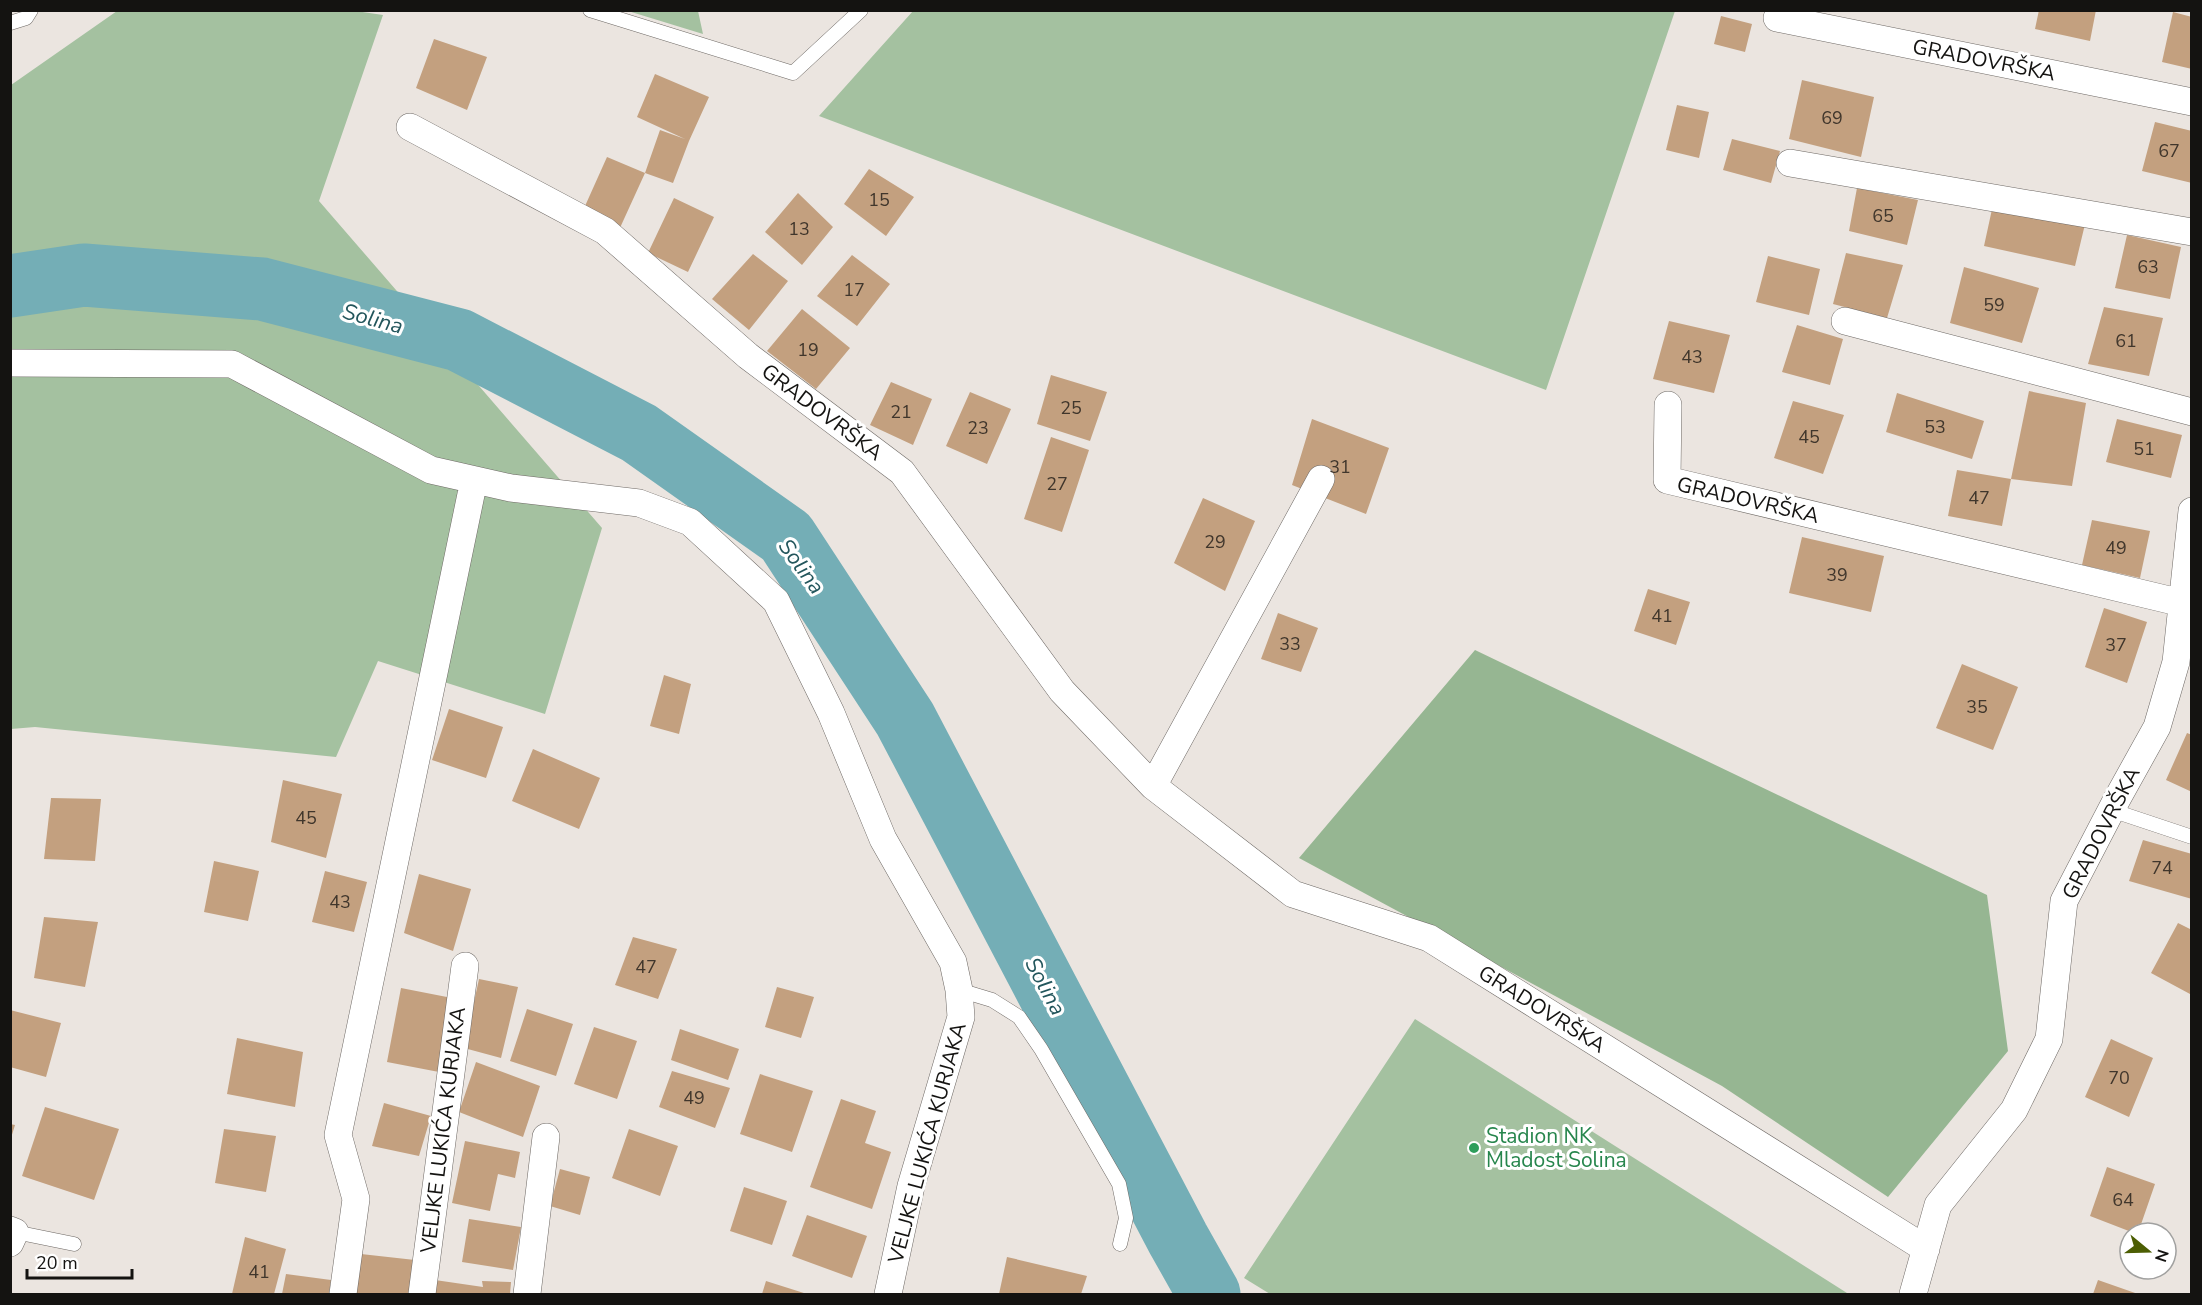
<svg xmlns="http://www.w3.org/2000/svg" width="2202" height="1305" viewBox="0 0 2202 1305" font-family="'Nunito Sans',sans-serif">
<rect width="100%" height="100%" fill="#ebe5e0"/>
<path fill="#a4c1a0" d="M349,10L383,15L319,201L602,528L545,714L378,661L336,757L35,727L11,729V85L117,11Z
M628,11H698L703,34Z
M913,11V10L1675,11L1546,390L819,116Z
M1415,1019L1847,1293L1846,1294H1270L1244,1278Z"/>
<path fill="#96b692" d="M1475,650L1987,895L2008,1051L1888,1197L1722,1086L1299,858Z"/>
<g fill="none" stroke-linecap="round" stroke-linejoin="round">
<path stroke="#74aeb6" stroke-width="63" d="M10,286L84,275L262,289L459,340L639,433L786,537L905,719L1178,1239L1209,1294"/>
</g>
<path fill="#c3a07f" d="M2039,10H2096L2090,41L2035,29Z
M2173,12L2192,17V69L2162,62Z
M1721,16L1752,24L1745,52L1714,44Z
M434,39L487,57L467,110L416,88Z
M655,74L709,97L689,141L673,183L645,173L660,130L685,139L637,117Z
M1802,80L1874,97L1861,157L1789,139Z
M1677,105L1709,112L1699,158L1666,150Z
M2155,122L2192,131V183L2142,171Z
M1732,139L1780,151L1771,183L1723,170Z
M607,157L645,173L619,230L581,215Z
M869,169L914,197L886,236L844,204Z
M1857,188L1918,200L1907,245L1849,231Z
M798,193L833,227L802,265L765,232Z
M674,198L714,217L688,272L648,253Z
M1994,200L2086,220L2075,266L1984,246Z
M2127,235L2181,247L2170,299L2115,288Z
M1846,253L1903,265L1887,318L1833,304Z
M753,254L788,281L749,330L712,299Z
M852,255L890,284L857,326L817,296Z
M1768,256L1820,269L1809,315L1756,302Z
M1964,267L2039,288L2022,343L1950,323Z
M2104,307L2163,318L2149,376L2088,364Z
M802,309L850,348L816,389L767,351Z
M1669,321L1730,335L1714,393L1653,379Z
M1797,325L1843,339L1830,385L1782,372Z
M1051,375L1107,392L1090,441L1037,424Z
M891,382L932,399L913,445L870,425Z
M2029,391L2086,403L2072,486L2011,479Z
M970,392L1011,409L987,464L946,446Z
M1897,393L1984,421L1972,459L1886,432Z
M1793,401L1844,415L1823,474L1774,458Z
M1312,419L1389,448L1366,514L1292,485Z
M2117,419L2182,435L2171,478L2106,462Z
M1051,437L1089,450L1062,532L1024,519Z
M1957,470L2011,479L2002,526L1948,516Z
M1203,498L1255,521L1225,591L1174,563Z
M2092,520L2150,531L2140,578L2082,565Z
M1802,537L1884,556L1871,612L1789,593Z
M1648,589L1690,602L1676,645L1634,631Z
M2104,608L2147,622L2127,683L2085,667Z
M1278,613L1318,628L1301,672L1261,659Z
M1962,664L2018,687L1993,750L1936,728Z
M664,675L691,684L679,734L650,726Z
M449,709L503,727L486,778L432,760Z
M2187,733L2192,735V792L2166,780Z
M533,749L600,778L579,829L512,801Z
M283,780L342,794L326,858L271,842Z
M51,798L101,799L95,861L44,859Z
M2143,840L2192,854V899L2129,881Z
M214,861L259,871L248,921L204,912Z
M325,871L367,882L354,932L312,922Z
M419,874L471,889L453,951L404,933Z
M44,917L98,922L85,987L34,978Z
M2178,923L2192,930V990L2190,994L2151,973Z
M633,937L677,949L658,999L615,985Z
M479,979L518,987L501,1058L464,1048Z
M777,987L814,997L801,1038L765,1027Z
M401,988L452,998L439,1072L387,1062Z
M527,1009L573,1024L556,1076L510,1061Z
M10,1010L61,1023L46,1077L10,1067Z
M594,1027L637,1041L617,1099L574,1084Z
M680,1029L739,1049L728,1080L671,1060Z
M237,1038L303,1052L295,1107L227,1094Z
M2111,1039L2153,1058L2129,1117L2085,1097Z
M476,1062L540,1086L523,1137L459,1112Z
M672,1071L730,1088L715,1128L659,1107Z
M760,1074L813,1091L792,1152L740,1134Z
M841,1099L876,1111L865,1143L891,1152L872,1209L810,1187Z
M384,1103L431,1116L419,1156L372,1146Z
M45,1107L119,1129L94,1200L22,1176Z
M10,1124L15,1125L11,1138H10Z
M224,1129L276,1136L266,1192L215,1183Z
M629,1129L678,1146L660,1196L612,1178Z
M465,1141L520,1152L515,1178L498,1174L490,1211L452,1203Z
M2107,1167L2155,1184L2138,1233H2134L2090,1216Z
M560,1169L590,1177L580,1215L550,1206Z
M744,1187L787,1201L772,1245L730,1231Z
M807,1215L867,1236L852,1278L792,1256Z
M469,1219L521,1227L513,1270L462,1262Z
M245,1237L286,1249L274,1294H232Z
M361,1254L415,1260L410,1294H355Z
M1007,1257L1087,1276L1081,1294H999Z
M286,1274L331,1280L329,1294H282Z
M435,1280L483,1287L482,1281L511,1282L510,1294H433Z
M2098,1280L2138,1294H2093Z
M766,1281L807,1294H762Z"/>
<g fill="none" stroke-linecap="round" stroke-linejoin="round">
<defs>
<path id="lane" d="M590,10L793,73L861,10
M10,23L26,18L31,10
M2111,810L2192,837
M959,990L992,1000L1019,1017L1041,1049L1119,1184L1126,1218L1120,1244
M15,1232L74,1244"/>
<path id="street" d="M1777,18L2192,102
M410,127L605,231L748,356L902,472L1062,691L1153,786L1293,894L1429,938L1926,1249
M1790,163L2192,232
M1845,321L2192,412
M10,363L232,364L431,470L511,488L639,503L690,522L776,601L831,713L883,839L953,962L959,990L961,1017L911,1186L888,1294
M1668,405L1667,480L2182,603
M1153,786L1321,479
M10,1230L15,1232L10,1243
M343,1294L356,1199L338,1135L474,480
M422,1294L465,966
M527,1294L546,1137
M1913,1294L1938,1205L2014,1110L2049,1039L2064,901L2117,799L2157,727L2176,662L2192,511"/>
</defs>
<use href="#lane" stroke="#6e6965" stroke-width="15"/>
<use href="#street" stroke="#6e6965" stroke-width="28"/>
<use href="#lane" stroke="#fff" stroke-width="14"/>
<use href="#street" stroke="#fff" stroke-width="27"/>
</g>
<circle fill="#2e9e5b" stroke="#fff" stroke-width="2" cx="1474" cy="1148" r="6"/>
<g text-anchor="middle" stroke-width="6" stroke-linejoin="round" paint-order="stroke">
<g font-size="18" fill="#40362c">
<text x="1832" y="124">69</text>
<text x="2169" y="157">67</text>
<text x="879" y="206">15</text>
<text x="1883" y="222">65</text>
<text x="799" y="235">13</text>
<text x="2148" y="273">63</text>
<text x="854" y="296">17</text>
<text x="1994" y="311">59</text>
<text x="2126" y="347">61</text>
<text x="808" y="356">19</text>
<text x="1692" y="363">43</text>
<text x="1071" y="414">25</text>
<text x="901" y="418">21</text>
<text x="1935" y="433">53</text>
<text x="978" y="434">23</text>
<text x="1809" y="443">45</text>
<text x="2144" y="455">51</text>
<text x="1340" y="473">31</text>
<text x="1057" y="490">27</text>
<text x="1979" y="504">47</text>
<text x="1215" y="548">29</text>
<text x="2116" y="554">49</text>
<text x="1837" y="581">39</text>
<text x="1662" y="622">41</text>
<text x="1290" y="650">33</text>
<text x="2116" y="651">37</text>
<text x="1977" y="713">35</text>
<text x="306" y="824">45</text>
<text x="2162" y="874">74</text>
<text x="340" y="908">43</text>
<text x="646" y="973">47</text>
<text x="2119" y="1084">70</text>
<text x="694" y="1104">49</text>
<text x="2123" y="1206">64</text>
<text x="259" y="1278">41</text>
</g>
<g font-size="21" fill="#141311" stroke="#fff">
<text transform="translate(1984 60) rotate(11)" y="7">GRADOVRŠKA</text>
<text transform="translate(822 412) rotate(37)" y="7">GRADOVRŠKA</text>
<text transform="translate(1748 500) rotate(13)" y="7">GRADOVRŠKA</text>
<text transform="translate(2101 833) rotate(-63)" y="7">GRADOVRŠKA</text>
<text transform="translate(1542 1009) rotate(32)" y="7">GRADOVRŠKA</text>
<text transform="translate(443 1130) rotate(-83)" y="7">VELJKE LUKIĆA KURJAKA</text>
<text transform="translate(927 1143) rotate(-75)" y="7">VELJKE LUKIĆA KURJAKA</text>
</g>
<g font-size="21" fill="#27864d" stroke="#fff" text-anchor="start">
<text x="1486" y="1143">Stadion NK<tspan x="1486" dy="24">Mladost Solina</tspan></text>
</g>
<g font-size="22" font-style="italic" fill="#23565c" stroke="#fff">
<text transform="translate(373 318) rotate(15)" y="8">Solina</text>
<text transform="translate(802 566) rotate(54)" y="8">Solina</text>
<text transform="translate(1046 986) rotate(62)" y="8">Solina</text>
</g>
</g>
<rect width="2202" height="1305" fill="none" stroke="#141311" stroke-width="24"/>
<g transform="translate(2148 1251) rotate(109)"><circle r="28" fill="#ffffff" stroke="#a1a1a0" stroke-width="1.5"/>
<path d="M0-4.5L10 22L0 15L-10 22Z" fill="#4c5e03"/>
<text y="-9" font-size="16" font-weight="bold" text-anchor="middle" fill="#141311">N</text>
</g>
<path d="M27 1269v9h105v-9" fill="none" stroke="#141311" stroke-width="3"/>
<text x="36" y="1269" font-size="18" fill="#141311" stroke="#ffffff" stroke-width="4.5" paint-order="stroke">20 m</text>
</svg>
